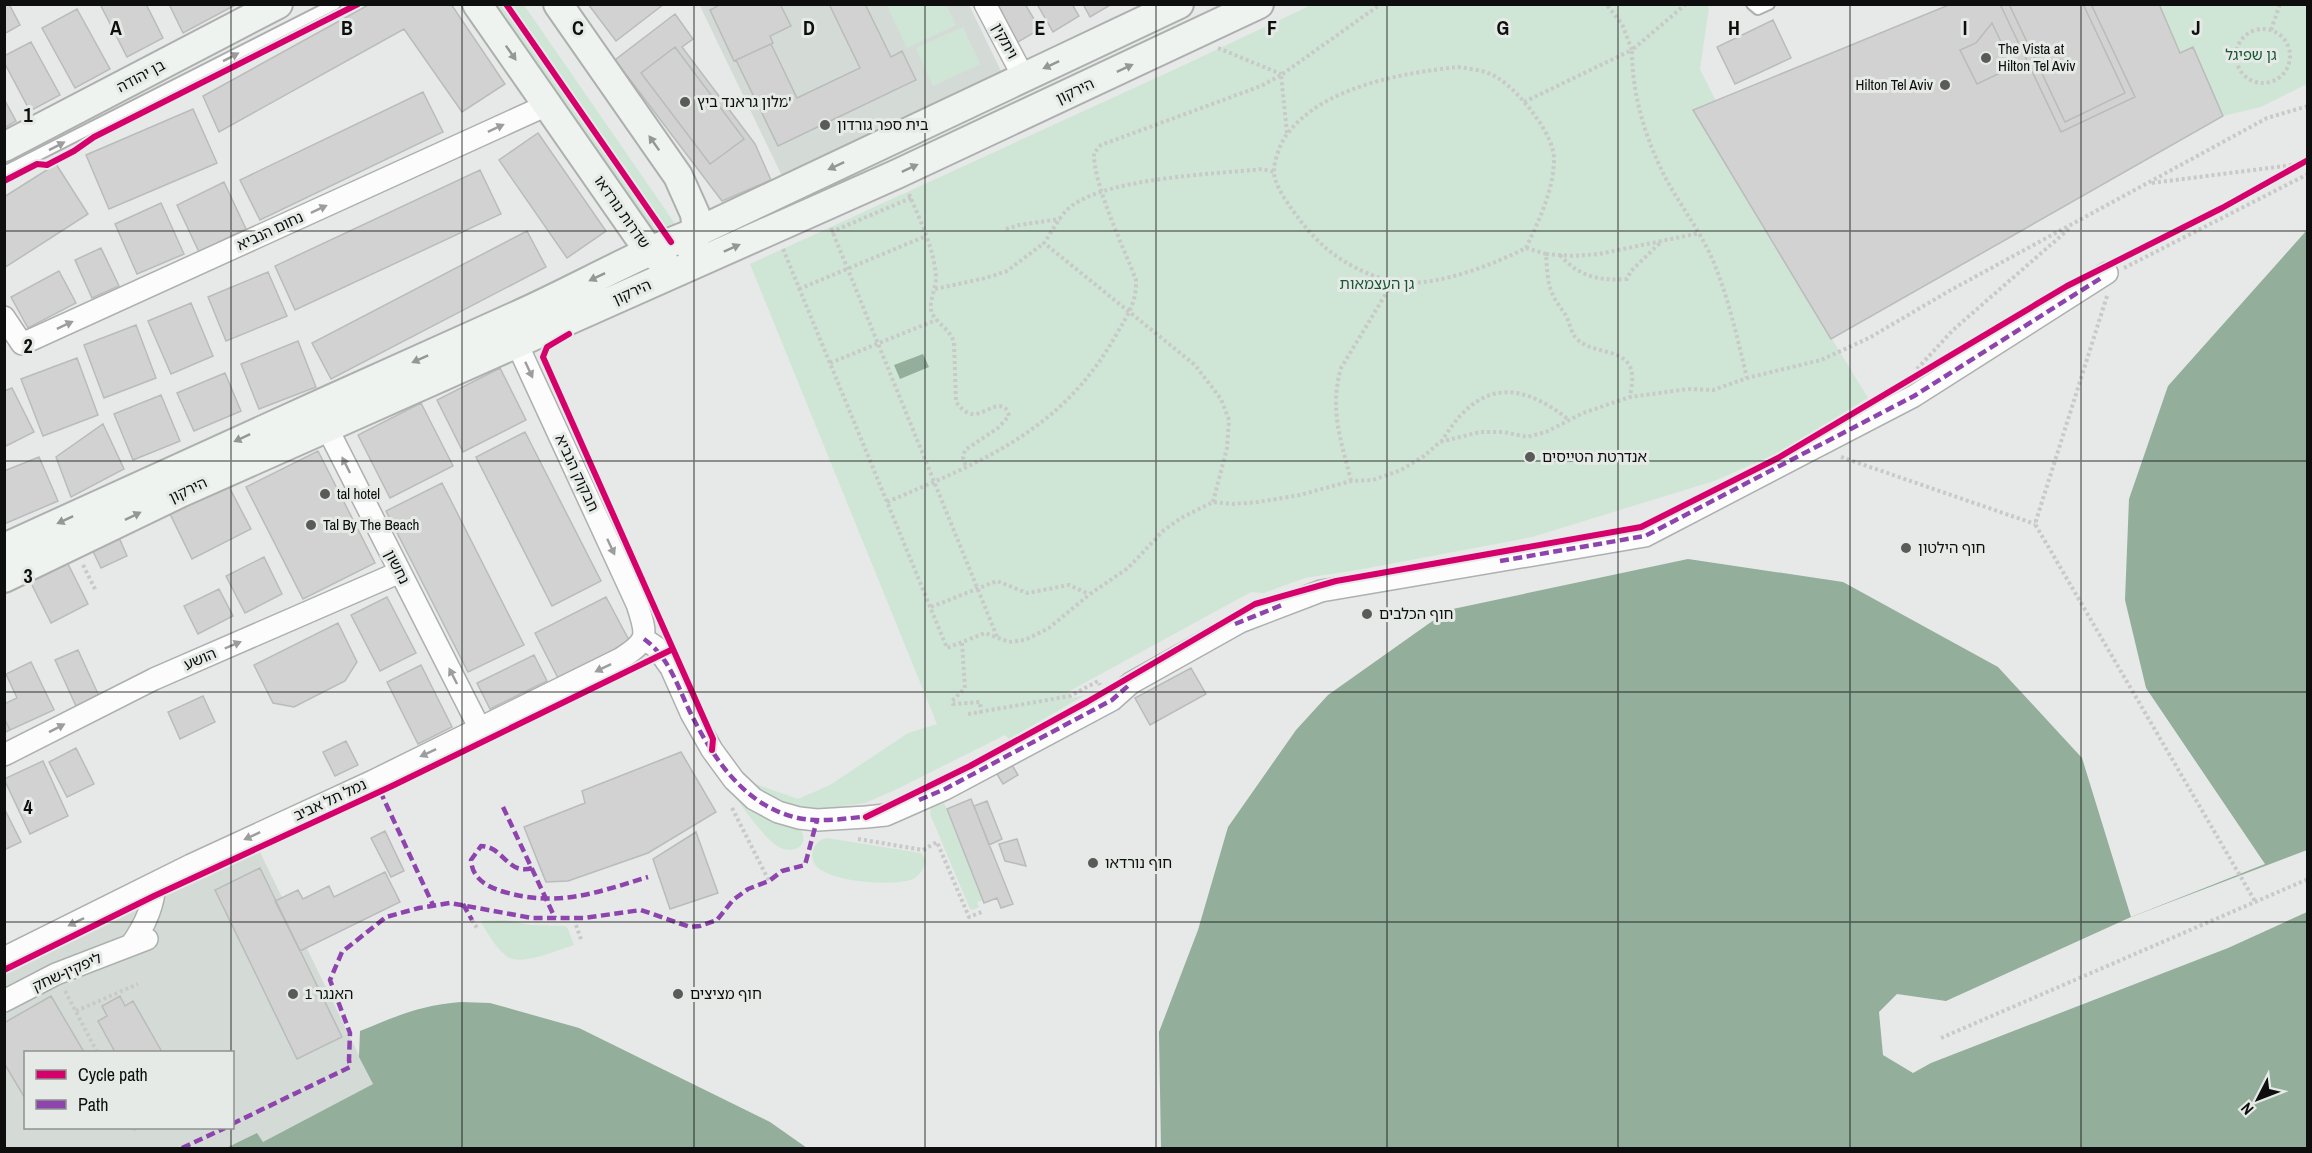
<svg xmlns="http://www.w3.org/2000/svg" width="2312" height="1153" viewBox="0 0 2312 1153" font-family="'Archivo Narrow','Noto Sans Hebrew',sans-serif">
<rect width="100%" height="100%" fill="#e6e9e7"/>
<path fill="#d4dbd6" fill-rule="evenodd" d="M702,4L969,5L1002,73L783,178L700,6Z
M256,844L373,1084L263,1143L233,1144L226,1148H5V966ZM26,1052H232V1128H26Z"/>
<path fill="#cfe6d6" d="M486,5H524L678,228L652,244Z
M887,5H946L956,25L907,48Z
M1311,5H1707L1709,8L1700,69L1716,101L1693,111L1868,398L1776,454L1714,481L1532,537L1363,569L1305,578L1264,593L1251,592L1068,692L1072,698L1085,695L1009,739L1005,735L895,790L865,803L803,812L792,810L741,779L798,799L830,785L908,733L937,724L750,264L1182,66Z
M2159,5H2307V84L2261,107L2223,116L2192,48L2180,53Z
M963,27L980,64L933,86L916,48Z
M728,787L798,827C813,843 794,857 777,846C763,837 739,802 728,787Z
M944,803L983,900L977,902L979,907L973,910L970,909L930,814L931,808Z
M827,838L921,853L926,860C924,868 921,875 913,879C893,887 833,882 817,867C807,857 814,840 827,838Z
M506,920L531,925L565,926L568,929L574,945C558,950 520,967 506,956C495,947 487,932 480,921Z"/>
<path fill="#93ae9b" d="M2307,230V1148H1161L1159,1032L1198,930L1228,827L1296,730L1328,695L1448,610L1688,559L1843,582L1998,667L2082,758L2131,917L2265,864L2146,688L2125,600L2129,499L2168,386Z
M923,354L929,367L900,379L894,365Z
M461,1002L490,1003L579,1028L770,1122L807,1148H226L257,1133L263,1142L373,1084L359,1057L360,1031C397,1016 421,1005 461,1002Z"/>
<path fill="#e6e9e7" d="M2307,850V912L2228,948L1931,1063L1913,1073L1883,1055L1879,1012L1897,994L1946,1001L2131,917Z"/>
<path fill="#d1d2d1" stroke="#b9bcba" stroke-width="1.5" d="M4,4H9L20,25L4,34Z
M100,4H146L163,38L127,57Z
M169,4H237L183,33Z
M370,4H451L505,84L462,112L404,29L219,132L203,96Z
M588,4H664L616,41Z
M721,4H780L791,26L770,36L773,43L734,61L710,10Z
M829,4H865L891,57L902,51L916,80L778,146L736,60L771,44L797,98L860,68Z
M987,4H1025L1040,29L1011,46Z
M1037,4H1072L1079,16L1053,32Z
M1083,4H1112L1090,17Z
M1951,4H2159L2180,53L2193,47L2223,116L1831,339L1693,110Z
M2000,4H2091L2135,97L2061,132Z
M2009,4H2083L2125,93L2065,122Z
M77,9L110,69L75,88L42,28Z
M675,14L693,39L682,47L755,144L771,180L722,201L615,60Z
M1773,20L1791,58L1735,84L1717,47Z
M1992,23L2013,67L1977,84L1960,50L1976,43Z
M31,42L60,95L30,111L4,62V56Z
M675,47L744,139L710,164L641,73Z
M423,92L443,132L260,220L240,180Z
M4,99L16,121L4,128Z
M193,109L217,163L109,209L86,155Z
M538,133L606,231L567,258L499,160Z
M56,164L88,214L4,268V197Z
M480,170L501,214L295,310L275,266Z
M224,182L246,229L199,252L177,205Z
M161,203L184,254L137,274L115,224Z
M527,231L546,267L331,379L312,343Z
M101,248L119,286L92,298L75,260Z
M59,271L76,303L28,328L11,297Z
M268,272L287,316L226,341L208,297Z
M191,303L213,356L171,374L148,321Z
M136,325L156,378L104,398L84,345Z
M298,341L316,387L259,409L241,364Z
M77,358L98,415L43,436L21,379Z
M500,368L526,420L463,452L437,400Z
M225,373L241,411L194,431L177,393Z
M12,388L34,432L4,447V391Z
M161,395L180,441L133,460L114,414Z
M421,403L453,466L390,498L358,435Z
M103,424L124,469L71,497L56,457Z
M525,432L601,581L552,606L476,457Z
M318,451L375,563L303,599L246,487Z
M39,457L58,501L4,524V471Z
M227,483L251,529L192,559L169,512Z
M442,483L524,645L468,672L386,511Z
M117,533L127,556L101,568L90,545Z
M264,557L282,594L245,613L226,576Z
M66,560L88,604L51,623L29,579Z
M219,589L233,616L198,634L184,606Z
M387,597L416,653L380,671L351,615Z
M606,597L631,644L559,680L535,633Z
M338,623L357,662L345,681L294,707L273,703L254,665Z
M78,650L99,696L76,706L55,660Z
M534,655L547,681L490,709L477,683Z
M31,662L54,710L10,730L4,718V704L17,698L6,674Z
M421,665L452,727L418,744L387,682Z
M1191,668L1206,694L1150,725L1135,698Z
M203,696L215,722L180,739L168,712Z
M4,718L10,730L4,733Z
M346,741L358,765L335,776L323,752Z
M76,748L94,784L67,797L49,762Z
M681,752L716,812L648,853L568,881L546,882L524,827L585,803L582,791Z
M43,761L68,816L30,834L4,779Z
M1012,765L1018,775L1003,784L997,774Z
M971,799L1013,904L1001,908L997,898L984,903L947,809Z
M987,801L1002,839L989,845L974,806Z
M4,808L21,842L4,850Z
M385,831L404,871L391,877L371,838Z
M696,832L718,893L670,909L653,859Z
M1017,839L1026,866L1005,861L999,844Z
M260,868L342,1037L297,1059L215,890Z
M385,872L400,902L300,951L275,901L298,890L303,899L329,886L334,897Z
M51,996L84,1052H26V1100L4,1063V1023Z
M120,996L125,1006L133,1001L162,1052H115L98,1021L107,1016L102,1006Z"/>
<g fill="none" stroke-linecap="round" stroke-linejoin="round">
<defs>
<path id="lane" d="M1752,4L1758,9L1769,4
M4,172L335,4"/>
<path id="street" d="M985,4L1024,78
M4,317L22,344L547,105
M321,416L480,729
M644,639L656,647L671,668L691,713L712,750L734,780L754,799L778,812L799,818L817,820L866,817L886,815L945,789L1112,700L1131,683L1240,622L1321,591L1645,536L1914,396L2107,273
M4,755L154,679L400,572
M131,945C144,927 154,906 155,883
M4,958L191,865L373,781L620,659C650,640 647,635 637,604L517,344L515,331
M4,1001L56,974L147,939"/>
<path id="secondary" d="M477,4L649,251L664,262
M558,4L678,176L695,214L697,232L691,249
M4,147L278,4
M4,548C175,469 345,393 516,316C577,289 634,255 697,232L1179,4
M4,578L180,493L897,174L1259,4"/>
</defs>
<use href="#lane" stroke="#adb0ae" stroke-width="14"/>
<use href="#street" stroke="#adb0ae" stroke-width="24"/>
<use href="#secondary" stroke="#adb0ae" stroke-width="32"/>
<path stroke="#c8c9c8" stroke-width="4" stroke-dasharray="3 3" stroke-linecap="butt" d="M1686,4L1632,50C1632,93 1644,134 1663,173C1677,201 1697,226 1711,256C1728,295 1737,337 1747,378
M2236 56a27 27 0 1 1 54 0a27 27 0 1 1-54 0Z
M2271,30L2280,4
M1218,48L1281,74
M1458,67C1471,69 1486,70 1498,78C1519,91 1555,135 1554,160C1553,192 1539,220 1526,248C1492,265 1443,284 1404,283C1392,283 1380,278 1369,274C1332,258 1314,240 1291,208C1284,198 1274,183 1274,171C1274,160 1281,141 1288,133C1324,86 1403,73 1458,67Z
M1524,102L1632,50L1622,24L1606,4
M1287,133L1281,75L1381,4
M2152,183L2308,163
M909,194C920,220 934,248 936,277C936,288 930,298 931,309C932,321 949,327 954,342L956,402C960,407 965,413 972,414C984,416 1004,394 1009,416L998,428L965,450L963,457L966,467
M831,228L998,639
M1006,229L1019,225L1060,219
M831,232L911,198
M1526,248L1546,254C1547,268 1547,283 1553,295C1556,302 1561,308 1565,314C1570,322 1570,332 1577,339C1592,355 1629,347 1632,374C1633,381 1631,390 1630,397
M783,249L947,648L985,633L1009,642L1025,640L1049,628L1090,594L1128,568L1164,530L1181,518L1213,502L1233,504L1258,502L1300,495L1351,481L1373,480L1401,470L1424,456L1440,442L1480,432H1504L1527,437L1546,432L1583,413L1630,397L1688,389L1713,390L1747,378L1821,360L1869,338L1949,291L2267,118L2308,106
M1546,254L1573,256L1599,254L1700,233
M1560,255C1579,277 1600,281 1627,279L1631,271L1662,241
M2124,268L2308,174
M799,289L926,236
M935,289L986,278L1007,271L1044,243
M2107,296L2035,524L2256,903
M830,363L936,320
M1917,369L1953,330L2070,228
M1441,442C1448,432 1455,420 1464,412C1499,377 1536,394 1569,420
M1841,457L2035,524
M1351,481C1341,439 1329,411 1341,368L1393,282
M887,502C983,461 1062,431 1116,335C1127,316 1137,302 1136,280C1124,248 1093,184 1094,153L1101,145L1261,86L1281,75
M1213,502L1227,448L1229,420L1221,399L1195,365L1044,243C1051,233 1057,221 1065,212C1094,178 1217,174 1262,169L1274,172
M83,565L96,591
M931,607L997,581L1027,593L1069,585L1089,594
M962,643L965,688L952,701L953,704L980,702L981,713
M968,714L1070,696L1098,681L1100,685
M732,808L769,881
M858,839L923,850L937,842L969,917L984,911
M472,920L477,928
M576,925L582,942
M65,991L97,1052
M76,1011L138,984
M1941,1038L2308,879
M134,1128L137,1132"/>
<use href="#lane" stroke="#fbfcfb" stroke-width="10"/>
<use href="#street" stroke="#fbfcfb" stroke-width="21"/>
<use href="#secondary" stroke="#eff3f0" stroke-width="28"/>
<path stroke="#8e44ad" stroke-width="4.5" stroke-dasharray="9 4.5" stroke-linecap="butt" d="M1500,561L1645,536L1914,396L2101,278
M1235,624L1282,605
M644,639C669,657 677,685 690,712C713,758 744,806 798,818C821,823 848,818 871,816
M380,791L433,905
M919,800L945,789L1112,700L1129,685
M503,807L555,918
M532,868C508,876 503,846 481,846L471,860C472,878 486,886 501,891C557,908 595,893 648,877
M463,904L472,920
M232,1124L350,1067L349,1060L350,1033L330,980L342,952L386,917L419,908L450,903L532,918H584L641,910L690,927L700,926L717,920L733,900L748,889L769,881L782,871L805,865L817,820
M182,1148L225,1128"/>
<defs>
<path id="cycleway" d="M506,4L671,242
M4,181L37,164L47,165L74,151L94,137L358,4
M569,334L547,347L543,357L713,739L712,750
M866,817L970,766L1087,702L1255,604L1336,581L1641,527L1778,458L2067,286L2222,208L2308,160
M4,970L154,896L392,786L673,649"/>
</defs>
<use href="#cycleway" stroke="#e5eae7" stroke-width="10"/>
<use href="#cycleway" stroke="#d6006c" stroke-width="6"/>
</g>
<defs><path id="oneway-solid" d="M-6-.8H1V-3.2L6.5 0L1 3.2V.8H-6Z" transform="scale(1.5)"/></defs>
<g fill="#959795">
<use href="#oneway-solid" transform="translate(511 53) rotate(55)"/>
<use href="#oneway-solid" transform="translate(1051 65) rotate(155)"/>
<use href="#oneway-solid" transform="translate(1125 68) rotate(-25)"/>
<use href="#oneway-solid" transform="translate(654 143) rotate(-125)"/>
<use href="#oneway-solid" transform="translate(836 166) rotate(155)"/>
<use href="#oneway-solid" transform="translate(910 168) rotate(-25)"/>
<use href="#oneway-solid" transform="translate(732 248) rotate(-24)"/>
<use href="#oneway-solid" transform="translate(597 277) rotate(154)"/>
<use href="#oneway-solid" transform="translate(420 359) rotate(156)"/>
<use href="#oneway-solid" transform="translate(242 438) rotate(155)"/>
<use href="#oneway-solid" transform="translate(133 516) rotate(-26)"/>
<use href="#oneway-solid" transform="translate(65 520) rotate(155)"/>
</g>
<g fill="#9c9d9c">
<use href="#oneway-solid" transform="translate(231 57) rotate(-27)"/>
<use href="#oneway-solid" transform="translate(496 128) rotate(-25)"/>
<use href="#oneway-solid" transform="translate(57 146) rotate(-27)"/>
<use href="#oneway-solid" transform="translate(319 209) rotate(-25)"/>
<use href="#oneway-solid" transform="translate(65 325) rotate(-25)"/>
<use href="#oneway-solid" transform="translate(529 370) rotate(65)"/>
<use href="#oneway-solid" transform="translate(346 465) rotate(-117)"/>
<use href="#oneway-solid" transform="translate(611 547) rotate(65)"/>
<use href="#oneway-solid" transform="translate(233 645) rotate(-23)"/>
<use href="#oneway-solid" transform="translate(603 668) rotate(154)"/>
<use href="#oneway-solid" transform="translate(453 676) rotate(-117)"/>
<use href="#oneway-solid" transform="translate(57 728) rotate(-27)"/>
<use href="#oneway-solid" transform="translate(428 753) rotate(155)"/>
<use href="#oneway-solid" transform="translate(252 836) rotate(155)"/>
<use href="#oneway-solid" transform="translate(76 922) rotate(154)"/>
</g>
<path fill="none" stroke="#0d0e0d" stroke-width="1.5" stroke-opacity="0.55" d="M231,4V1052M462,4V1148M694,4V1148M925,4V1148M1156,4V1148M1387,4V1148M1618,4V1148M1850,4V1148M2081,4V1148M4,231H2308M4,461H2308M4,692H2308M4,922H2308M231,1128V1148"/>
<g fill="#595b59" stroke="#e5eae7" stroke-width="2">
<circle cx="1986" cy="58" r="6"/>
<circle cx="1945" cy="85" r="6"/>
<circle cx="685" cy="102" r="6"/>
<circle cx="825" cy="125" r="6"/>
<circle cx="1530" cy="457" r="6"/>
<circle cx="325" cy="494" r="6"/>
<circle cx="311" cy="525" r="6"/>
<circle cx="1906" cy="548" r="6"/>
<circle cx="1367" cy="614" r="6"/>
<circle cx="1093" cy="863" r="6"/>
<circle cx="293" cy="994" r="6"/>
<circle cx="678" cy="994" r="6"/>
</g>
<g text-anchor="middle" stroke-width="6" stroke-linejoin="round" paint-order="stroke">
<g font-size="15" fill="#0d0e0d" stroke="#e5eae7">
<text transform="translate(1005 41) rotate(62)" y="5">ויתקין</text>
<text transform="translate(141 76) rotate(-28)" y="5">בן יהודה</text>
<text transform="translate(1075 91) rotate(-25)" y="5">הירקון</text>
<text transform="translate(622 212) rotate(55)" y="5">שדרות נורדאו</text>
<text transform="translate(270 231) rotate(-25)" y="5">נחום הנביא</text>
<text transform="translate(632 292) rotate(-24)" y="5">הירקון</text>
<text transform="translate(577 473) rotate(65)" y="5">חבקוק הנביא</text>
<text transform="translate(188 490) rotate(-25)" y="5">הירקון</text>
<text transform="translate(397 567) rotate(63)" y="5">נחשון</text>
<text transform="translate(200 659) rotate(-23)" y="5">הושע</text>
<text transform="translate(330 800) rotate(-25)" y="5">נמל תל אביב</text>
<text transform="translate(67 972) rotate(-24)" y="5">ליפקין-שחק</text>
</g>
<g font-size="15" fill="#0d0e0d" stroke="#e5eae7" text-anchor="start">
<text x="1998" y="54">The Vista at<tspan x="1998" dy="17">Hilton Tel Aviv</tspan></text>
<text x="1933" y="90" text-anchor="end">Hilton Tel Aviv</text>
<text x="697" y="107">מלון גראנד ביץ'</text>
<text x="837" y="130">בית ספר גורדון</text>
<text x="1542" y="462">אנדרטת הטייסים</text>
<text x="337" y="499">tal hotel</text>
<text x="323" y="530">Tal By The Beach</text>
<text x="1918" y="553">חוף הילטון</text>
<text x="1379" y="619">חוף הכלבים</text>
<text x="1105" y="868">חוף נורדאו</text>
<text x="305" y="999">האנגר 1</text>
<text x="690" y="999">חוף מציצים</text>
</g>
<g font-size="15" fill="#195834" stroke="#e5eae7">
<text x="2251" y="60">גן שפיגל</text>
<text x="1377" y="289">גן העצמאות</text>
</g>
</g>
<g font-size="20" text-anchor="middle" font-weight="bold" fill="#0d0e0d" stroke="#e5eae7" stroke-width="6" stroke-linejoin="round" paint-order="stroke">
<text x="116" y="35">A</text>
<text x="347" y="35">B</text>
<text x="578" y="35">C</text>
<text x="809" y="35">D</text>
<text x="1040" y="35">E</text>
<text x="1272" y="35">F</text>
<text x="1503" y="35">G</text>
<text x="1734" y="35">H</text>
<text x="1965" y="35">I</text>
<text x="2196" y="35">J</text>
<text x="28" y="122">1</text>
<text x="28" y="353">2</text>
<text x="28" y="583">3</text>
<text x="28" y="814">4</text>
</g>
<rect width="2312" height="1153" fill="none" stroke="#0d0e0d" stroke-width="12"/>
<rect x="24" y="1051" width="210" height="78" fill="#e5eae7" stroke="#8f9290" stroke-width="1.5"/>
<rect x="36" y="1070" width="30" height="9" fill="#d6006c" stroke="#8f9290" stroke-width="1.5"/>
<text x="78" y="1081" font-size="18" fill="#0d0e0d">Cycle path</text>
<rect x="36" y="1100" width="30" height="9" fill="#8e44ad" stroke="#8f9290" stroke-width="1.5"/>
<text x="78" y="1111" font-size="18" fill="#0d0e0d">Path</text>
<g transform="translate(2258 1099) rotate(228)" stroke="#e5eae7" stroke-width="4.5" paint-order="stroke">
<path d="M0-4.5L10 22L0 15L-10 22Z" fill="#0d0e0d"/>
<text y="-9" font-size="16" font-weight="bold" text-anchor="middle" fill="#0d0e0d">N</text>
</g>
</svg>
